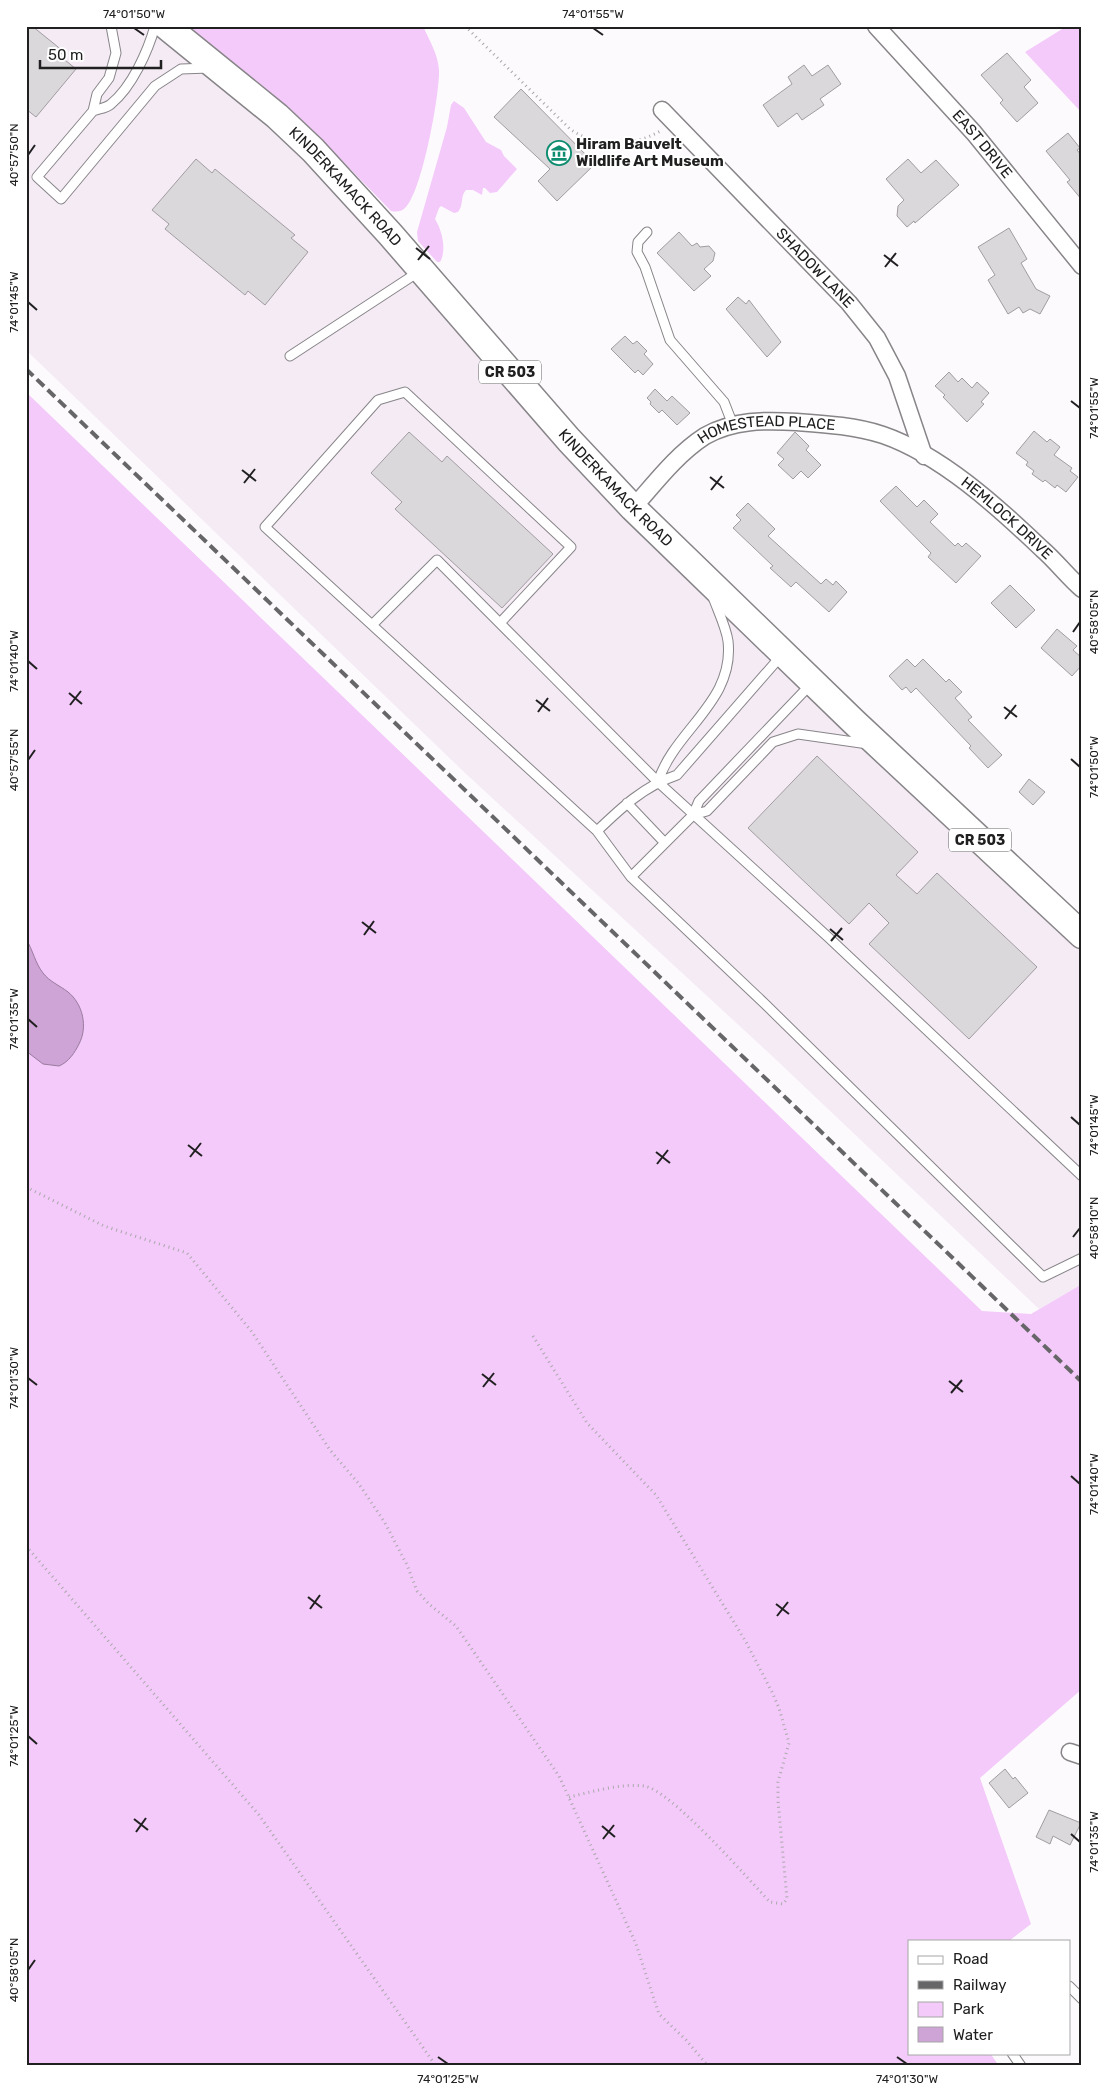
<svg xmlns="http://www.w3.org/2000/svg" width="1108" height="2092" viewBox="0 0 1108 2092" font-family="Rubik,sans-serif">
<rect width="100%" height="100%" fill="#fdfafe"/>
<path fill="#f4ebf5" d="M26,26H166L239,84L569,440L1082,935V1284L1039,1309L770,1054L464,772L26,350Z"/>
<path fill="#f3caf9" d="M187,26H423C429,40 438,54 439,70C440,93 422,193 405,208C401,212 396,212 391,211L324,142Z
M1067,26H1082V113L1025,52Z
M454,101L464,108L486,142L501,150L504,156L517,169L497,192L490,193L485,188H483L482,195L473,190H466C460,196 464,205 458,212L454,213L441,206L439,208L435,219C442,230 447,250 440,262H437L418,241L417,232L447,127L451,105Z
M26,392L982,1311L1031,1314L1082,1284V1689L980,1778L1031,1924L1009,1941H909V2053H990L999,2066H26Z"/>
<path fill="#cea3d5" stroke="#9a7c9f" d="M26,939C33,950 35,963 43,973C50,982 59,985 68,992C83,1004 88,1027 79,1044C75,1052 69,1062 59,1066L43,1064L26,1051Z"/>
<path fill="#dbd8db" stroke="#a09ca0" d="M26,26H32L63,51L60,56L76,69L36,117L26,109Z
M1007,53L1031,80L1024,87L1038,103L1017,122L1000,103L1003,100L981,75Z
M804,65L812,76L828,65L841,84L820,99L824,105L802,120L797,113L778,127L763,105L792,84L788,77Z
M521,89L595,164L557,201L538,181L550,169L494,117Z
M1068,133L1080,148L1077,150L1082,156V200L1067,182L1070,180L1046,151Z
M196,159L212,173L215,169L295,235L291,238L308,252L265,305L248,291L245,295L165,229L169,224L152,210Z
M908,159L921,173L936,160L959,185L915,223L914,221L907,227L897,216L898,206L904,200L886,179Z
M1009,228L1027,259L1021,263L1036,289L1050,296L1040,314L1030,309L1023,313L1019,307L1008,314L988,280L995,275L978,247Z
M679,232L692,246L697,243L700,247L709,246L715,253L713,261L704,269L711,276L694,291L657,253Z
M738,297L746,304L749,300L781,342L767,357L726,309Z
M625,336L633,344L637,341L647,351L644,354L653,364L643,375L638,370L635,373L611,349Z
M949,372L958,382L962,378L972,388L977,382L989,393L981,402L984,404L967,422L943,397L945,395L935,386Z
M655,389L667,401L672,396L690,413L677,425L662,410L659,413L650,404L651,402L647,398Z
M1034,431L1047,442L1050,439L1060,447L1054,455L1072,468L1070,471L1078,477L1066,492L1057,485L1055,488L1045,480L1043,482L1032,474L1034,471L1026,465L1028,462L1016,453Z
M409,432L442,462L447,456L553,554L502,608L395,509L402,502L371,473Z
M795,432L809,446L806,450L821,465L808,478L801,471L793,479L778,465L784,459L777,453Z
M896,486L917,507L924,500L938,514L930,522L955,546L958,543L962,547L966,543L981,556L956,583L928,557L931,553L880,501Z
M748,503L775,529L768,536L821,584L826,579L833,585L836,581L847,592L829,612L796,582L791,587L770,568L773,566L733,528L741,520L736,515Z
M1010,585L1035,610L1016,628L991,603Z
M1057,629L1077,646L1073,650L1082,658V665L1072,676L1041,648Z
M907,659L915,667L923,659L946,682L949,679L962,692L955,698L972,717L968,720L1002,755L988,768L969,748L971,746L916,688L911,693L906,687L902,690L889,676Z
M817,756L918,852L896,875L917,894L937,873L1037,967L969,1039L869,944L889,923L869,903L849,924L748,828Z
M1029,779L1045,792L1033,805L1019,792Z
M1005,1769L1013,1779L1015,1777L1028,1793L1009,1808L989,1783Z
M1049,1810L1081,1823L1070,1845L1053,1836L1050,1844L1036,1837Z"/>
<g fill="none" stroke-linecap="round" stroke-linejoin="round">
<defs>
<path id="service" d="M111,26L116,53L109,78L97,94L93,111L37,177L61,199L155,86L181,69L209,68
M93,111C98,109 107,108 111,104C132,87 148,51 155,26
M647,232L638,242L637,252L645,267L670,340L724,402L733,425
M290,356L420,271
M500,623L571,547L405,392L378,400L265,527L372,625L437,560L658,782L828,937L1082,1176
M372,625L597,831C621,808 644,786 677,775L781,656
M811,684L699,801L693,815L631,877L765,1004L1043,1277L1082,1258
M658,782C674,730 735,702 728,641C726,627 718,611 713,597
M627,803L665,843
M693,815L707,811L773,742L798,734L868,744
M597,831L631,877
M1069,1986L1082,1999
M1012,2053L1021,2066"/>
<g id="minor">
<path id="s1" d="M876,26L974,133L1082,266"/>
<path id="s2" d="M662,110L849,303L877,338L897,376L924,456"/>
<path id="s3" d="M633,508C655,483 677,454 705,436C733,420 765,420 797,422C825,424 856,426 883,435C941,455 998,507 1042,549C1056,561 1068,577 1082,589"/>
<path d="M1070,1752L1082,1756"/>
</g>
<g id="primary">
<path id="s4" d="M166,26L277,116L313,150L390,234L569,440L633,508L854,722L1082,935"/>
</g>
</defs>
<use href="#service" stroke="#888588" stroke-width="11"/>
<use href="#minor" stroke="#888588" stroke-width="19"/>
<use href="#primary" stroke="#888588" stroke-width="29"/>
<path stroke="#aaa8ab" stroke-width="3" stroke-dasharray="1 4" stroke-linecap="butt" d="M465,26L570,129C597,148 634,147 662,130
M26,1187L104,1226L187,1253L252,1332L330,1450L359,1484L385,1523L407,1565L417,1591L430,1605L456,1626L559,1776L636,1944L659,2014L686,2040L708,2066
M533,1336L587,1423L656,1495L746,1642L772,1692L779,1708L789,1743L778,1782V1801L787,1899L783,1904L770,1902C749,1880 670,1789 644,1786C620,1783 592,1792 569,1797
M26,1546L259,1815L436,2066"/>
<use href="#service" stroke="#fff" stroke-width="9"/>
<use href="#minor" stroke="#fff" stroke-width="16"/>
<use href="#primary" stroke="#fff" stroke-width="26"/>
<path stroke="#666567" stroke-width="4" stroke-dasharray="10 5" stroke-linecap="butt" d="M26,369L1082,1382"/>
</g>
<path fill="none" stroke="#212021" stroke-width="2" d="M134,28L144,35M593,28L603,35M28,155L35,145M416,248L430,259M884,255L898,266M418,260L429,246M885,267L896,253M28,302L37,310M1071,401L1080,408M242,470L256,481M710,477L724,488M244,483L255,469M711,490L722,476M1073,632L1080,622M28,661L37,669M69,693L82,704M536,700L550,711M70,705L81,691M1004,707L1017,717M538,712L548,698M1005,719L1016,705M1071,759L1080,767M28,760L35,750M362,922L376,933M830,929L843,940M364,935L374,921M831,941L842,928M28,1019L37,1027M1071,1117L1080,1125M188,1145L202,1156M656,1152L670,1163M190,1157L201,1143M657,1164L668,1150M1073,1237L1080,1228M482,1374L496,1385M28,1378L37,1385M949,1381L963,1392M483,1387L494,1373M951,1393L962,1380M1071,1476L1080,1484M308,1597L322,1608M776,1604L789,1614M310,1609L320,1595M777,1616L788,1602M28,1736L37,1744M134,1819L148,1830M602,1826L615,1837M136,1832L146,1818M1071,1834L1080,1842M603,1839L614,1825M28,1970L35,1960M438,2057L448,2064M897,2057L907,2064"/>
<defs>
<symbol id="museum-ring" viewBox="-11 -11 22 22"><circle r="9.5" fill="#fff" stroke="#0e8c70" stroke-width="1.5"/><path d="M0-6L6-3V-2H-6V-3ZM-5-1h2V3h-2ZM-1-1h2V3h-2ZM3-1h2V3H3ZM-6 4H6V6H-6Z" fill="#0e8c70"/></symbol>
</defs>
<g fill-rule="evenodd">
<use href="#museum-ring" x="545" y="139" width="28" height="28"/>
</g>
<g text-anchor="middle" stroke-width="4" stroke-linejoin="round" paint-order="stroke">
<g fill="#fff" stroke="#646364" stroke-width="1">
<rect x="479" y="360.5" width="62" height="23" rx="4"/>
<rect x="949" y="828.5" width="62" height="23" rx="4"/>
</g>
<g font-size="14" font-weight="bold" fill="#212021">
<text x="510" y="377">CR 503</text>
<text x="980" y="845">CR 503</text>
</g>
<g font-size="15" font-weight="bold" fill="#212021" stroke="#fff" text-anchor="start">
<text x="576" y="149">Hiram Bauvelt<tspan x="576" dy="17">Wildlife Art Museum</tspan></text>
</g>
<g font-size="15" fill="#212021" stroke="#fff">
<text dy="5" stroke="none"><textPath href="#s1" startOffset="159">EAST DRIVE</textPath></text>
<text dy="5" stroke="none"><textPath href="#s4" startOffset="241">KINDERKAMACK ROAD</textPath></text>
<text dy="5" stroke="none"><textPath href="#s2" startOffset="220">SHADOW LANE</textPath></text>
<text dy="5" stroke="none"><textPath href="#s3" startOffset="165">HOMESTEAD PLACE</textPath></text>
<text dy="5" stroke="none"><textPath href="#s4" startOffset="646">KINDERKAMACK ROAD</textPath></text>
<text dy="5" stroke="none"><textPath href="#s3" startOffset="434">HEMLOCK DRIVE</textPath></text>
</g>
</g>
<rect width="1108" height="2092" fill="none" stroke="#ffffff" stroke-width="55"/>
<rect x="908" y="1940" width="162" height="115" fill="#ffffff" stroke="#a6a6a6"/>
<rect x="918" y="1956" width="25" height="8" fill="#ffffff" stroke="#a6a6a6"/>
<text x="953" y="1964" font-size="15" fill="#212021">Road</text>
<rect x="918" y="1981" width="25" height="8" fill="#666567" stroke="#a6a6a6"/>
<text x="953" y="1990" font-size="15" fill="#212021">Railway</text>
<rect x="918" y="2002" width="25" height="15" fill="#f3caf9" stroke="#a6a6a6"/>
<text x="953" y="2014" font-size="15" fill="#212021">Park</text>
<rect x="918" y="2027" width="25" height="15" fill="#cea3d5" stroke="#a6a6a6"/>
<text x="953" y="2040" font-size="15" fill="#212021">Water</text>
<path d="M40 60v8h121v-8" fill="none" stroke="#212021" stroke-width="2.5"/>
<text x="48" y="60" font-size="15" fill="#212021" stroke="#ffffff" stroke-width="4" paint-order="stroke">50 m</text>
<rect x="28" y="28" width="1052" height="2036" fill="none" stroke="#212021" stroke-width="2"/>
<g font-size="12" text-anchor="middle" fill="#212021">
<text x="134" y="18">74°01'50"W</text>
<text x="593" y="18">74°01'55"W</text>
<text transform="translate(14 155) rotate(-90)" y="4">40°57'50"N</text>
<text transform="translate(14 302) rotate(-90)" y="4">74°01'45"W</text>
<text transform="translate(1094 408) rotate(-90)" y="4">74°01'55"W</text>
<text transform="translate(1094 622) rotate(-90)" y="4">40°58'05"N</text>
<text transform="translate(14 661) rotate(-90)" y="4">74°01'40"W</text>
<text transform="translate(14 760) rotate(-90)" y="4">40°57'55"N</text>
<text transform="translate(1094 767) rotate(-90)" y="4">74°01'50"W</text>
<text transform="translate(14 1019) rotate(-90)" y="4">74°01'35"W</text>
<text transform="translate(1094 1125) rotate(-90)" y="4">74°01'45"W</text>
<text transform="translate(1094 1228) rotate(-90)" y="4">40°58'10"N</text>
<text transform="translate(14 1378) rotate(-90)" y="4">74°01'30"W</text>
<text transform="translate(1094 1484) rotate(-90)" y="4">74°01'40"W</text>
<text transform="translate(14 1736) rotate(-90)" y="4">74°01'25"W</text>
<text transform="translate(1094 1842) rotate(-90)" y="4">74°01'35"W</text>
<text transform="translate(14 1970) rotate(-90)" y="4">40°58'05"N</text>
<text x="448" y="2083">74°01'25"W</text>
<text x="907" y="2083">74°01'30"W</text>
</g>
</svg>
